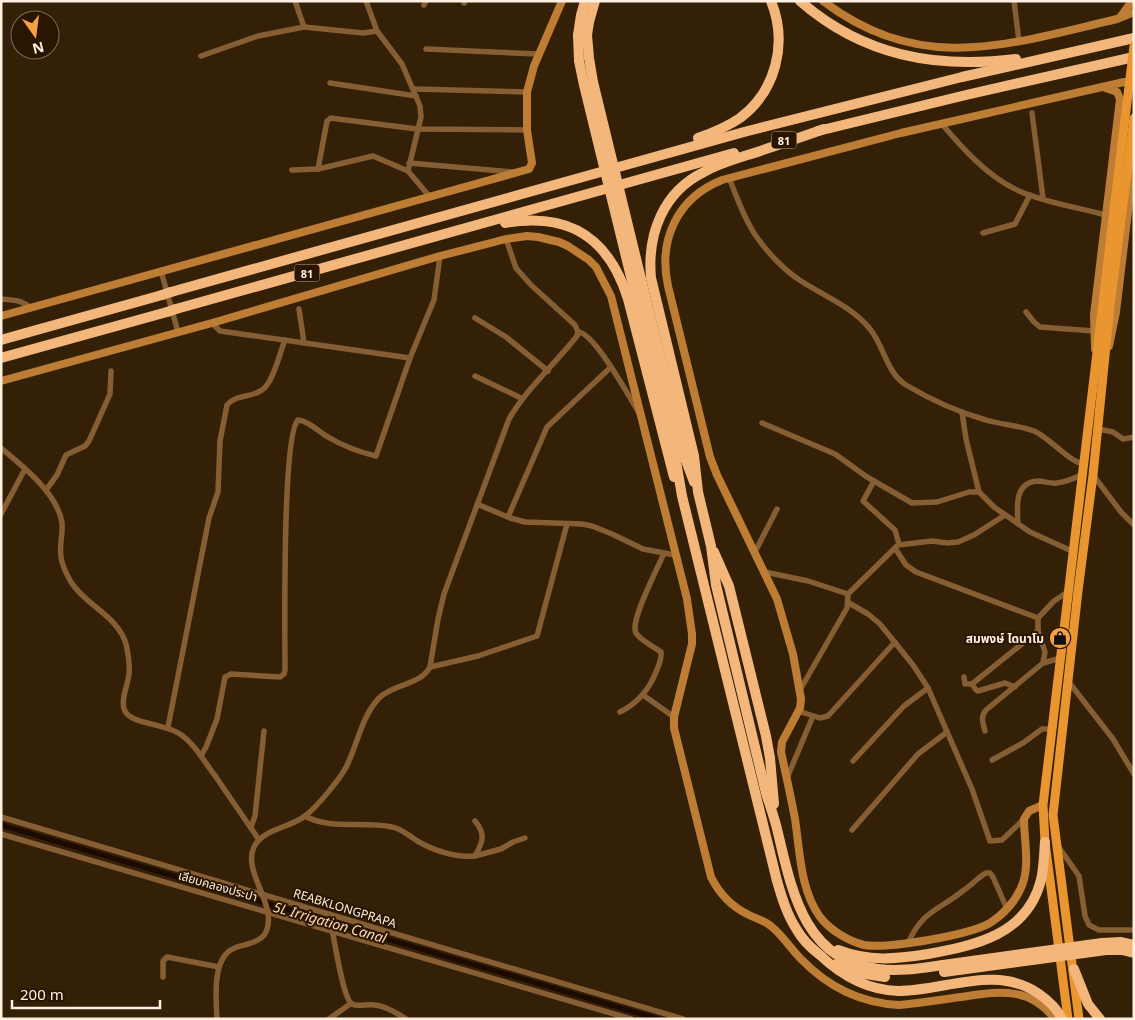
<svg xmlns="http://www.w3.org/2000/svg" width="1135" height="1020" font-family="'Noto Sans','Noto Sans Thai',sans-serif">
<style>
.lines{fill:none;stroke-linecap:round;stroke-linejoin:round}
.canal{stroke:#1c0a00;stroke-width:5}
.minor{stroke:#865e34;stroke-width:5.5}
.secondary{stroke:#be7d34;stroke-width:8}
.primary{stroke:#e99530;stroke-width:9}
.motorway{stroke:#f4b77b;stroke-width:10}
.primary-bridge{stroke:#e99530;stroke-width:9}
.motorway-bridge{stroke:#f4b77b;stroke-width:10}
.labels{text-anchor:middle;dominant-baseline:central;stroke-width:4;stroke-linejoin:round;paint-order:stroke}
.shield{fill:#2a1500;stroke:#bfae9e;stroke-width:1}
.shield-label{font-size:11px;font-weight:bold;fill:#fff0e2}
.poi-label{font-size:12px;font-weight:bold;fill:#fff0e2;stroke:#2a1500;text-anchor:end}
.street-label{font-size:12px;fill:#fff0e2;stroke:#2a1500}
.water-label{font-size:14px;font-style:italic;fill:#fddaba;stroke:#2a1500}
</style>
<rect width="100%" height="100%" fill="#341f07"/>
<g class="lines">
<polyline class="canal" points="1,825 658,1019"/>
<g class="minor">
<polyline points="295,1 304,27"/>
<polyline points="366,1 377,31 402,64 420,106 421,117 408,171 430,197"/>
<polyline points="1014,1 1019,41"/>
<polyline points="464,3 465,1"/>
<polyline points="424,5 426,1"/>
<polyline points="426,49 538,54"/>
<polyline points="201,56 258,36 304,27 363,33 377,31"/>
<polyline points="330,83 416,96"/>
<polyline points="414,89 527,92"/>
<polyline points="1032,113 1043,198"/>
<path d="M941,123C963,149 988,177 1019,191C1046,203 1077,207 1105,215"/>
<polyline points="409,163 512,172"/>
<polyline points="292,170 318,169"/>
<polyline points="408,171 373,156 318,169 327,121 331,118 338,119 417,129 527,130"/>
<path d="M729,178C737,197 744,219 756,236C767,252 785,271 801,281C824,296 853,307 870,329C884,346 886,372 906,385C931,400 958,412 986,420C1002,425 1019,425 1034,431C1050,438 1069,462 1084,464"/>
<polyline points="983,233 1015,224 1030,195"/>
<polyline points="161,271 178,332"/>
<path d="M1,299C13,300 22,300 31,308"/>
<polyline points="299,309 304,343"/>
<polyline points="1026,312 1034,322 1040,327 1094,331"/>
<polyline points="475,318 506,337 548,371"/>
<polyline points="212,323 220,331 410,358 434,300 440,256"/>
<path d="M578,332C594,332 630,398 639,413"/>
<polyline points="475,376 521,398"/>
<polyline points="962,412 966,439 979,492"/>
<polyline points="762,423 835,454 867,477 912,503 937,502 969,492 979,492 994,507 1030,532 1074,552"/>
<polyline points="1098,429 1113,432 1123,439 1134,437"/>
<path d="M1,448C23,466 58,494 62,523C63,535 59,546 61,557C62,565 67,575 71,582C85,605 118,616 126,644C128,653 130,664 129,674C128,686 118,704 127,714C136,724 165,724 180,734C195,744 205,763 216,777C230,798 245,819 259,840"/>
<polyline points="1093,475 1121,512 1134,525"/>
<polyline points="874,481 863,501 895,530 899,544"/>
<polyline points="46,490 57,475 66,455 85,446 89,441 110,394 111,371"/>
<polyline points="477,504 510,518 525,522 582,524 592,526 612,534 643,549 675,555"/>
<polyline points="1,514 25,469"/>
<polyline points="508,517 547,427 611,367"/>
<path d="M1018,524C1017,508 1014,482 1038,481C1044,481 1051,484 1057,483C1067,482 1075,478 1083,474"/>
<polyline points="895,548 906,565 916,572 1038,618 1054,601 1069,591"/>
<polyline points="755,552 777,509"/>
<polyline points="765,572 808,581 848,594"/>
<polyline points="848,594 898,545 932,541 947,543 958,542 974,535 1005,515"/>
<polyline points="849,603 868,614 880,624 913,665 928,688 972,789 990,841 1002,840 1024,819"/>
<polyline points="1038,631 1045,652 1043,663"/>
<polyline points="430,667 478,656 537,636 567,524"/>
<polyline points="964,677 965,684 972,684 1038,631 1038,618"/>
<polyline points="1068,681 1113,739 1134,774"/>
<polyline points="972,684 976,690 978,691 1005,683 1015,687"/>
<polyline points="800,690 847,608 848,594"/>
<polyline points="643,695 674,717"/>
<polyline points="798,711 820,718 828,716 895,642"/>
<path d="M620,712C638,703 649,690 656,672C659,665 662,659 661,652C653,646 641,641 636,633C629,622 658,568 664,553"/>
<path d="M168,727L209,518L218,492L220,441L227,405C236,394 251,398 262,390C273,383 280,352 285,340"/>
<path d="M985,731C983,723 980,717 986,710L1043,663L1061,658"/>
<path d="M201,756L206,747L217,719L225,677L231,674L280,677L284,674L285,670C285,635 282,436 298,420C309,421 319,432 328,437C343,446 359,452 376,456L410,358"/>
<polyline points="992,760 1023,743 1042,729 1053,729"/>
<polyline points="853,761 904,706 928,688"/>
<polyline points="787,778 813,716"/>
<path d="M305,816C329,830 365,821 392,827C403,829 410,837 419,842C435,851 457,858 475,856C483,842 486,834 475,821"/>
<polyline points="1,817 683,1019"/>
<polyline points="251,827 255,816 264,731"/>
<polyline points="852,830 918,754 947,732"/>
<polyline points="1,834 631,1019"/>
<polyline points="1058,846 1079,876 1085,916 1089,925 1099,930 1134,930"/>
<polyline points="475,856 501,849 513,842 525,838"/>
<path d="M332,930C335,942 343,999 352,1004C358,1007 367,1004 375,1005C386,1006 397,1013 406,1019"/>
<path d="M908,943C923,910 938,911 964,890C972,885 978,877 986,873H990L993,877L1007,909"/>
<polyline points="163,977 163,961 167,957 219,967"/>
<path d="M217,1019C216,1001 213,966 227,953C232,947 241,946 248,944C255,942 263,939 266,932C278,905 242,872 254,847C262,829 290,828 305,816C316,808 343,776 348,763C358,742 362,716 379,698C393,684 421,685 430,667L438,619L444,594L509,419C527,388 555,364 577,336L578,332L575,325L531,285L516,268L506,239"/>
<polyline points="329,1019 350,1004"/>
</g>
<g class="secondary">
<path d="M823,1C922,76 1009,44 1117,19L1134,12"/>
<polyline points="1121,16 1132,1"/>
<polyline points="1,316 529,169 532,163 527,130 527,92 534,66 562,1"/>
<polyline points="1109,346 1116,312 1134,161"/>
<polyline points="1095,349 1094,315 1120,99 1117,92 1103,87"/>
<path d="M1,381L212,323L440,256L506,239L527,236L538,237L559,242L568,246L589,260L596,267L611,296L687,599L692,634V644L674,717V728L711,877C719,893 732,907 749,915C757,919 766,921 772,927C783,936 791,949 801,959C828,987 860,1003 899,1005C920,1003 940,1000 960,997C998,992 1028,985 1055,1019"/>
<path d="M1043,805L1029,811L1024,819C1024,842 1031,869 1020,890C1014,903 1002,915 990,923C969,935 889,949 864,945C848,941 830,930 820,917C800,889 800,852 795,819C791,797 786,775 781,752L782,742L800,708L801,699L793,654L777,599L717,475L710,457L668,286C658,240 677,198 722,180L901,133L1124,82H1134"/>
</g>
<g class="primary">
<polyline points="1068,1019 1045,842 1043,805 1122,143"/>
<polyline points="1079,1019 1053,815 1078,591 1093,475 1110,306 1134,118"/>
</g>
<g class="motorway">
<path d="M800,1C863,56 936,69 1016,59"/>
<polyline points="578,35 581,15 585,1"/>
<polyline points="587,35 589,22 595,1"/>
<path d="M824,129C799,138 775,146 751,154C735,159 718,164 704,172C663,192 647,234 651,278L694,456L698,492L711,546L716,585L766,793C770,806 775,819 778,833C792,892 805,961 878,969C899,972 921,968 943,965"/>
<polyline points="818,131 966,95 1134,57"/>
<path d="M698,138C712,133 727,127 740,118C776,91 788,43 771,1"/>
<path d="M505,223C570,212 609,238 628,299L674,477"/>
<polyline points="171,292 744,132 962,77 1134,38"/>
<polyline points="176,309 734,153"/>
<polyline points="651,320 685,458 694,482"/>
<path d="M642,322L676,461L682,496L777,881C782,898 787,915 797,930C803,941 811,948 820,955C842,976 867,990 898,991C944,991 997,964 1039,994C1049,1001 1057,1008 1062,1019"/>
<polyline points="1,340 162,295"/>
<polyline points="1,358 167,312"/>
<polyline points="714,552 729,586 766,736 770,758 774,804"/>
<path d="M838,950C869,962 896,959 928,954C976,945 1027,935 1041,880C1044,867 1044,854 1045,842"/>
<polyline points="836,964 859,973 885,977"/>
<polyline points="1074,969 1088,1004 1100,1019"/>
</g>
<polyline class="primary-bridge" points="1122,143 1134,46"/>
<g class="motorway-bridge">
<polyline points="578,35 579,61 584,85 642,322"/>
<polyline points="587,35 589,58 593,82 651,320"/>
<polyline points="162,295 171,292"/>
<polyline points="167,312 176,309"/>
<polyline points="943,965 1102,943 1121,942 1134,945"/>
<polyline points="944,972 1106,950 1122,950 1134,953"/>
</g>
</g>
<defs>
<g id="shop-disc" transform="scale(1.125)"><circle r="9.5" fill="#f5a246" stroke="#2a1500"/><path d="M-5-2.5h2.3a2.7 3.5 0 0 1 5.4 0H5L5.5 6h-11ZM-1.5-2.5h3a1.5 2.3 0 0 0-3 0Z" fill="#111"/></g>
</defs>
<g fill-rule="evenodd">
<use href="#shop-disc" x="1060" y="638"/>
</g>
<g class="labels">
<g class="shield">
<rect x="771.5" y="131.5" width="25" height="17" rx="4"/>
<rect x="294.5" y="264.5" width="25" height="17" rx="4"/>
</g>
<g class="shield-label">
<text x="784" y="140">81</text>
<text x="307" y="273">81</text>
</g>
<g class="poi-label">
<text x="1044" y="638">สมพงษ์ ไดนาโม</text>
</g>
<g class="street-label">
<text transform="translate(218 886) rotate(16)">เลียบคลองประปา</text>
<text transform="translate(345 908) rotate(17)">REABKLONGPRAPA</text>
</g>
<g class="water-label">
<text transform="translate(330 922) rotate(16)">5L Irrigation Canal</text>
</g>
</g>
<rect width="1135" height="1020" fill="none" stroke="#fff0e2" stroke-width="5"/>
<g transform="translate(35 35) rotate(166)"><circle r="24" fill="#2a1500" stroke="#7f6d5a"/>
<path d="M0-4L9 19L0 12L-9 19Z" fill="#f5a246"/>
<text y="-8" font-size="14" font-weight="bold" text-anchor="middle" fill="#fff0e2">N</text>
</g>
<path d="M12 1000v8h148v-8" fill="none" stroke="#fff0e2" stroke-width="2.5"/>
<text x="20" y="1000" font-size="15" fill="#fff0e2" stroke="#2a1500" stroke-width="4" paint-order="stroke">200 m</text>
</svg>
